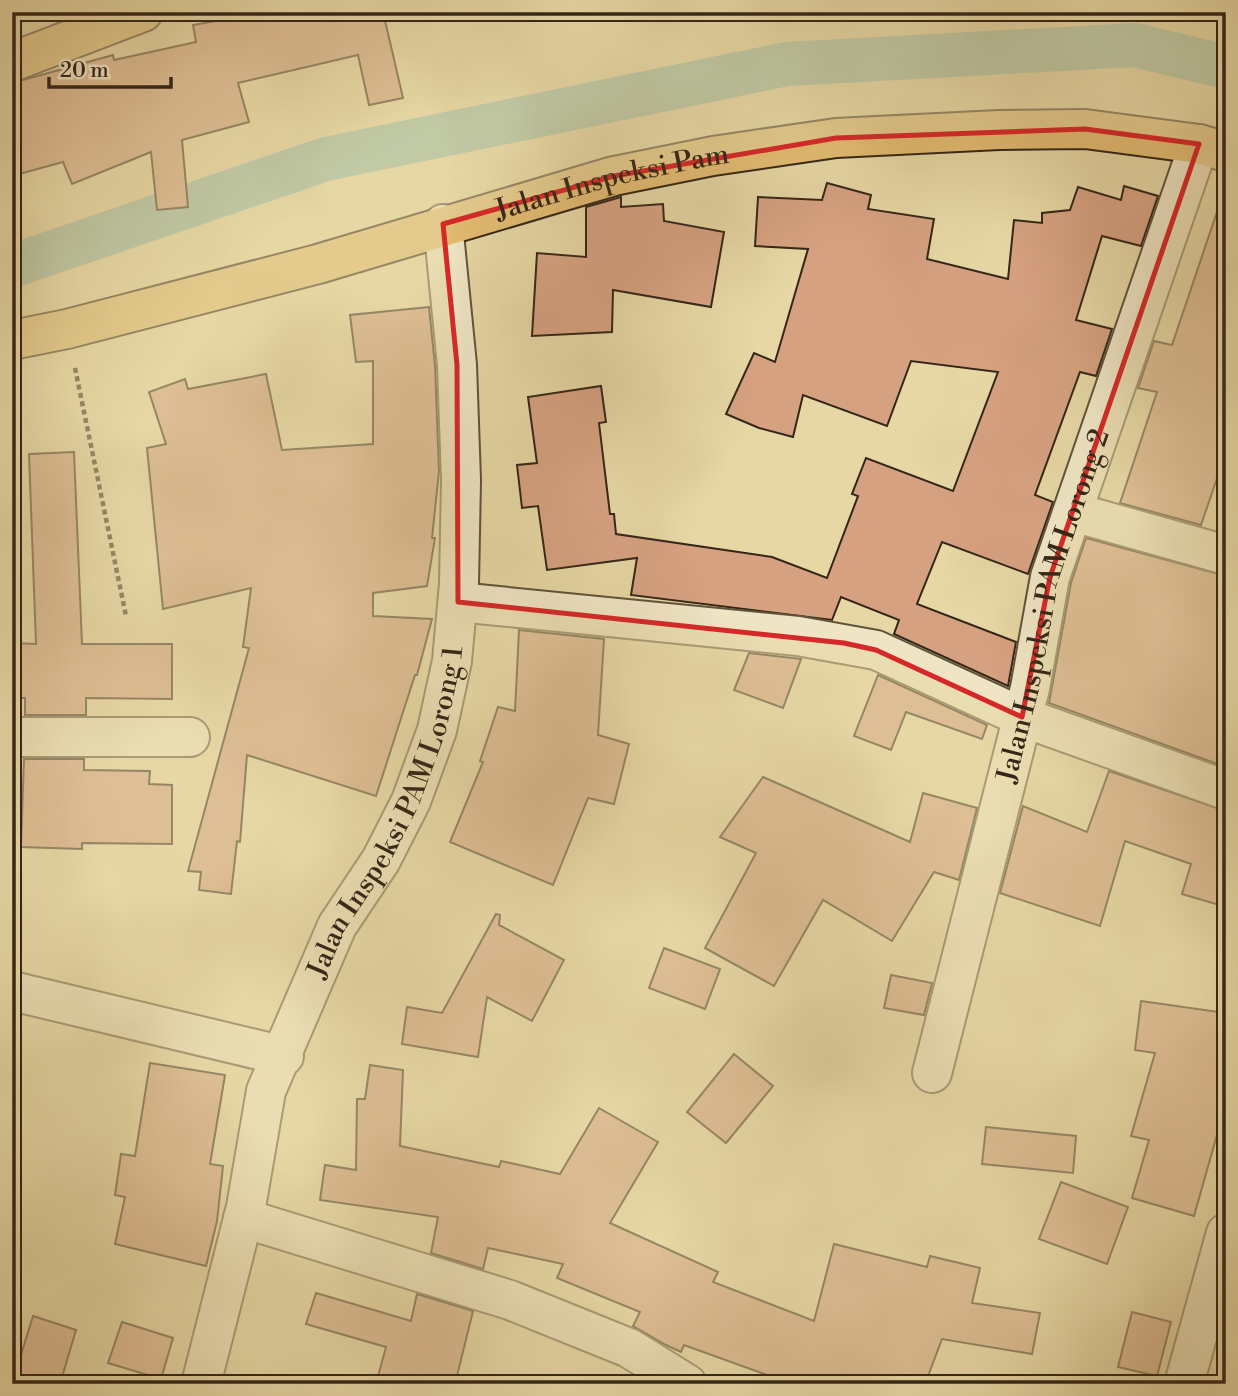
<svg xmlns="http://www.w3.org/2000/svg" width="1238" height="1396" font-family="'Libre Bodoni',serif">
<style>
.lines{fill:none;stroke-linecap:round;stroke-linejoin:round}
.canal{stroke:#96baa7;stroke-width:44}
.building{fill:#d6a181;stroke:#342618;stroke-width:2}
.minor-casing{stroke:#60523b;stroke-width:42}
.primary-casing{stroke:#342618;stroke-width:42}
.path{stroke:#342618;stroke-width:4.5;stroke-dasharray:5 3.5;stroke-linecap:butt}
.minor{stroke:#efe5c4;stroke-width:38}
.primary{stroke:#e3bc72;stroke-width:38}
.marked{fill:none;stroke:#d62828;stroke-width:5;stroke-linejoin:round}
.labels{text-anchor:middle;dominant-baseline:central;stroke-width:5;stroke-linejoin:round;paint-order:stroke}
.street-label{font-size:28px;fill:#342618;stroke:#efe5c4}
</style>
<rect width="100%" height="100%" fill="#e6d7a4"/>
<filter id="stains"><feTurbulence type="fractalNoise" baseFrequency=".00286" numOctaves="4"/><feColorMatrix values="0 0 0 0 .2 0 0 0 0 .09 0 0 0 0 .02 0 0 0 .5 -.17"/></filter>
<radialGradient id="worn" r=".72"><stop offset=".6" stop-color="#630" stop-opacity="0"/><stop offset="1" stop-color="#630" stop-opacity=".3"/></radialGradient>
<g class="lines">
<polyline class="canal" points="12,266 326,159 787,64 1135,45 1226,67"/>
</g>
<g class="building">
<polygon points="267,12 383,12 403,98 369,105 358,55 238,83 249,122 182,140 188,207 157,210 151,152 72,184 63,162 12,176 12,83 113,55 114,60 196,42 193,25"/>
<polygon points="827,183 871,195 868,209 934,219 927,259 1008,279 1014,220 1042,223 1042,213 1070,210 1078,187 1121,200 1124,186 1158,196 1141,246 1102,236 1076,320 1112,329 1096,376 1080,372 1035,495 1053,502 1028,574 942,542 917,604 1016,642 1008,686 894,634 899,620 841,597 832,620 631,595 637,558 547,570 538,506 522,508 517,465 537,463 528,397 601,386 606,422 599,423 610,514 614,514 616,534 772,557 827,578 858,496 852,494 866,458 953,491 998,372 911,361 887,426 803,395 793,437 759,428 726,414 754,353 775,362 808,249 755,246 758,197 822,200"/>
<polygon points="621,197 621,207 663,204 664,221 724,232 711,307 613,290 612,332 532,336 537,253 586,257 586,207"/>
<polygon points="1220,203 1226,204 1226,452 1201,525 1120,503 1157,392 1138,388 1154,341 1172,345"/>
<polygon points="429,307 435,366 439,471 432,538 435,538 427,586 373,593 373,616 432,619 417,675 415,675 376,796 247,755 240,842 237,841 231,894 199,890 201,872 188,871 249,648 243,647 251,588 163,609 147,448 166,444 149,392 185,379 188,389 266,374 282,450 373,444 373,361 356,362 350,315"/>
<polygon points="74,452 82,644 172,644 172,699 86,698 86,715 25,715 25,698 12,698 12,643 36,644 29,454"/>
<polygon points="1086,538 1226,576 1226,767 1049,703 1071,583"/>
<polygon points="519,630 604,639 598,735 629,744 614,804 588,798 553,885 450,842 483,762 480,761 498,707 515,711"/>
<polygon points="749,653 801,659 783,708 734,690"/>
<polygon points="878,675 987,725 982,739 906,712 891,750 854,736"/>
<polygon points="24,759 84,759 84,770 150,771 149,784 172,785 172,844 82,843 82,849 21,847"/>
<polygon points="1109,771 1226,811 1226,907 1182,894 1191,864 1125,841 1100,926 1000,893 1023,806 1087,832"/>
<polygon points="763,777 910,842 923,793 977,808 959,880 934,872 892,941 823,900 774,986 705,948 756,853 720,837"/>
<polygon points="496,914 500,915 499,925 564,960 532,1021 487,997 478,1057 402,1044 407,1007 442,1013"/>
<polygon points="664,948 720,969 705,1009 649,988"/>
<polygon points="891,975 932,983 924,1015 884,1008"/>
<polygon points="1141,1001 1226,1013 1226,1103 1194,1216 1132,1198 1149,1140 1131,1136 1155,1053 1135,1050"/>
<polygon points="734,1054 773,1086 726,1143 687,1112"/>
<polygon points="150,1063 225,1075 210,1164 223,1166 217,1221 206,1266 115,1244 125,1197 115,1195 121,1154 135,1156"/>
<polygon points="370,1065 403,1070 400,1146 499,1167 501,1161 560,1174 599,1108 658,1142 610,1223 718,1272 713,1282 814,1321 834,1244 927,1267 930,1256 980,1268 972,1303 1040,1313 1032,1354 942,1339 925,1384 792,1384 684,1345 681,1352 666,1345 633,1326 640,1312 557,1278 563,1264 488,1248 483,1269 431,1253 438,1217 320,1200 325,1165 356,1170 357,1099 365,1099"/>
<polygon points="986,1127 1076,1136 1073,1173 982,1164"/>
<polygon points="1061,1182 1128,1207 1107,1264 1039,1239"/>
<polygon points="316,1293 411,1321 417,1294 473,1311 455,1384 376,1384 386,1347 306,1324"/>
<polygon points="1132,1312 1171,1322 1157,1376 1118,1367"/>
<polygon points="33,1316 76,1330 60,1384 12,1384"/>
<polygon points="122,1322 173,1338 161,1379 108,1363"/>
</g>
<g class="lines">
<g class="minor-casing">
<g id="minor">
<polyline points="1073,512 1226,555"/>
<polyline points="458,602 798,636 876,650 1022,717 1226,790"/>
<polyline points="12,737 190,737"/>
<polyline points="12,991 284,1056"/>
<path id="s1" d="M932,1073L1030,688L1050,577L1199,144"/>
<polyline points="243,1218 510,1300 629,1348 687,1384"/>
<path id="s2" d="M201,1384L246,1207L266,1091L337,926L381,860L411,801L437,730L452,661L459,584L461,480L457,365L443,224"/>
<polyline points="1184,1384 1226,1233"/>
</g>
</g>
<g class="primary-casing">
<g id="primary">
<polyline points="12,62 143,12"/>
<path id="s3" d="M12,340L67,329L318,264L614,176L713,156L836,138L999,130L1085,129L1199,144L1226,152"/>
</g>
</g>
<polyline class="path" points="75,368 126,616"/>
<use href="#minor" class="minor"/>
<use href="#primary" class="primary"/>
</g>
<path d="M0 0H1238V1396H0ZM1085,129L1199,144L1050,577L1022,717L876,650L844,643L458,602L457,365L443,224L614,176L836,138Z" fill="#e6d7a4" fill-opacity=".55" fill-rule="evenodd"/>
<path class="marked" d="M1085,129L1199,144L1050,577L1022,717L876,650L844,643L458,602L457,365L443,224L614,176L836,138Z"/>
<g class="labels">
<g class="street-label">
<text stroke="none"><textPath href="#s3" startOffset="621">Jalan Inspeksi Pam</textPath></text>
<text stroke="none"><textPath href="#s1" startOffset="483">Jalan Inspeksi PAM Lorong 2</textPath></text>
<text stroke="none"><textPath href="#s2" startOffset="606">Jalan Inspeksi PAM Lorong 1</textPath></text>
</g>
</g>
<rect width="1238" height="1396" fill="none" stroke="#e6d7a4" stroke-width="42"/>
<rect x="14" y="14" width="1210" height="1368" fill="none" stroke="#342618" stroke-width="3.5"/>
<rect x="21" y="21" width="1196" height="1354" fill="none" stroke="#342618" stroke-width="2"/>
<path d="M49 77v10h122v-10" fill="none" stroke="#342618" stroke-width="3.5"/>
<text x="60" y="77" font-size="21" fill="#342618" stroke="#efe5c4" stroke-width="5" paint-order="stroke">20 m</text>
<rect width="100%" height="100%" filter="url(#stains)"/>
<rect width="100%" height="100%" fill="url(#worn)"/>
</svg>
